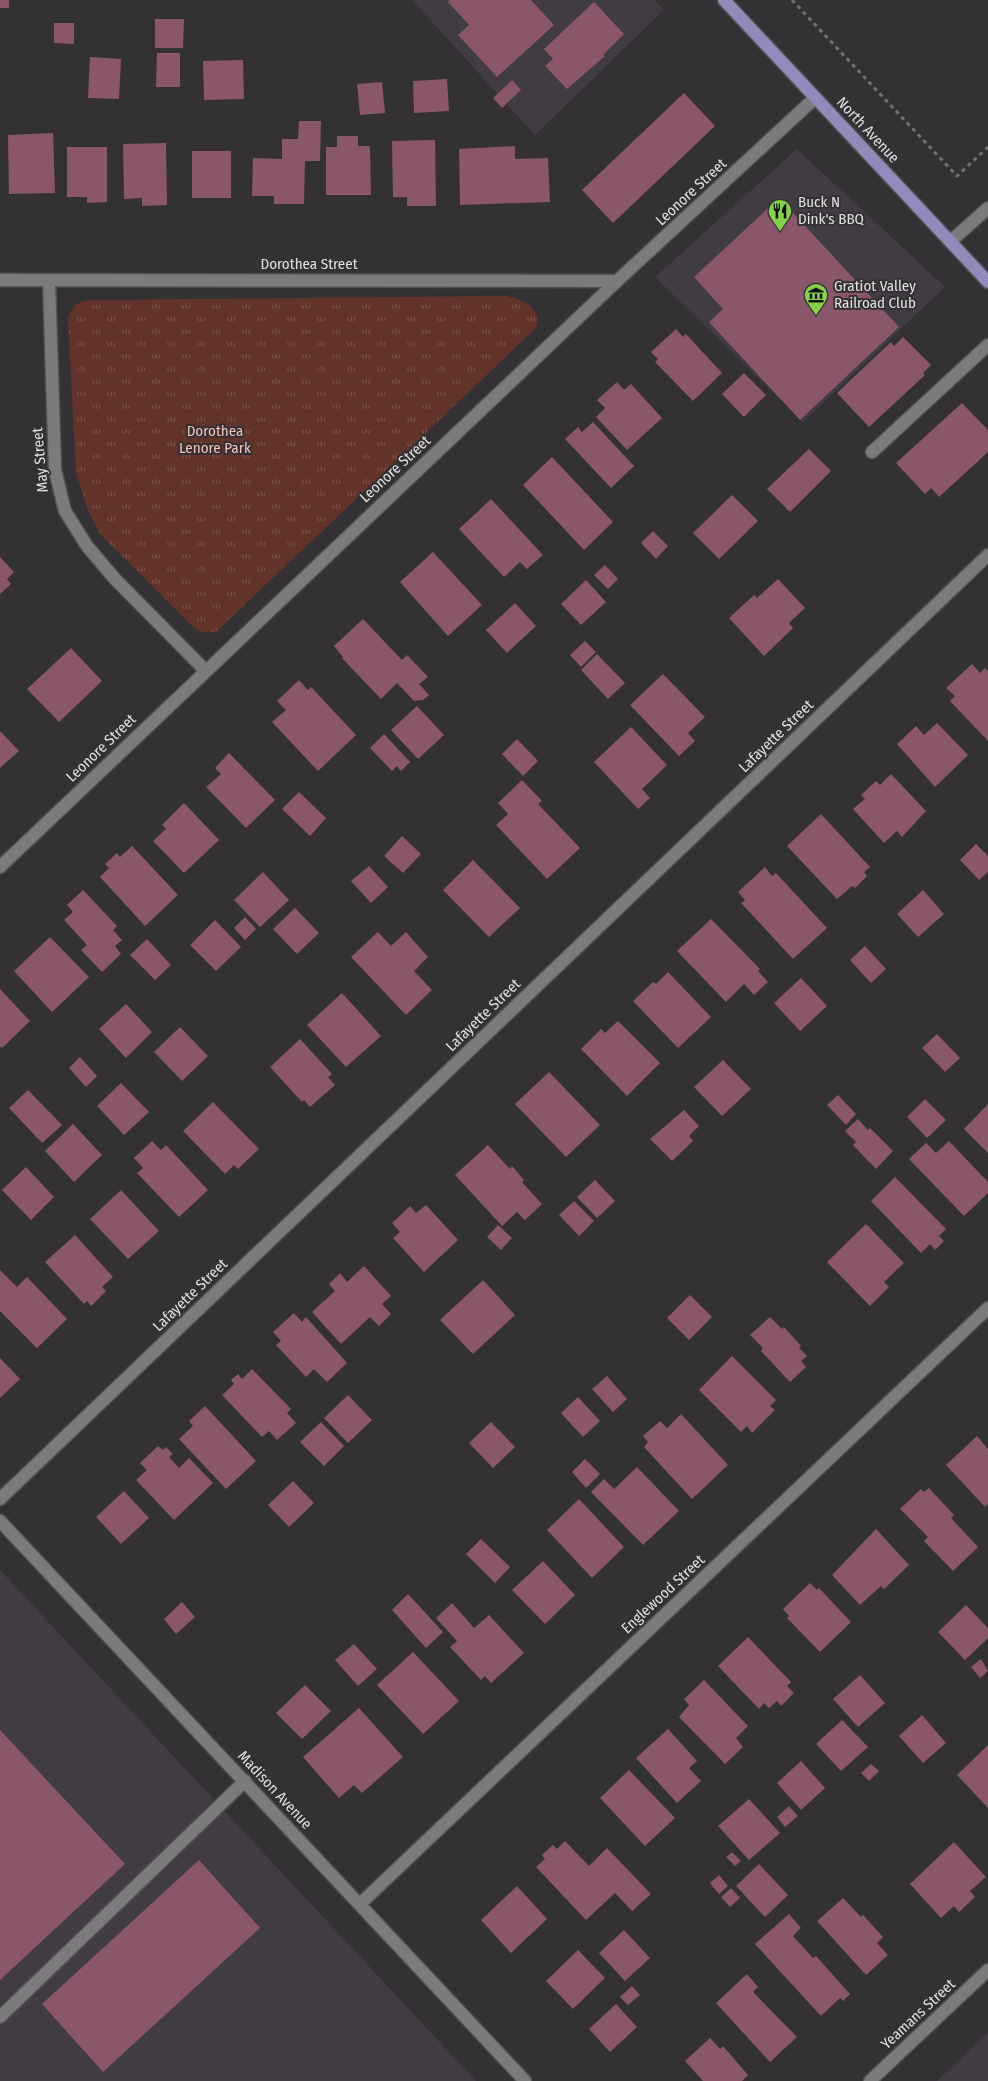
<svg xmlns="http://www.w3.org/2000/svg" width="988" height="2081" font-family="'Fira Sans Condensed',sans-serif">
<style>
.built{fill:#413b42}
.park{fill:url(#park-tufts)}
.building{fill:#8a5669}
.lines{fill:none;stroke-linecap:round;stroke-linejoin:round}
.minor-casing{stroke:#525053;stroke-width:15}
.major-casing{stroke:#525053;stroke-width:15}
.path{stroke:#726f72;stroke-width:3;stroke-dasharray:4 4;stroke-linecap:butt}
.minor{stroke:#7d7a7d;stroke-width:12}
.major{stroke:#918bbb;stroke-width:12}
.labels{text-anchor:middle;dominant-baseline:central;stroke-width:4;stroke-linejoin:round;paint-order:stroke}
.street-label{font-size:15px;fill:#e1dfe1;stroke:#343134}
.poi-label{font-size:15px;fill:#e1dfe1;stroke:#343134;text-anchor:start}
.park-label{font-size:15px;fill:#f7c2b8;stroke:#343134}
</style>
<defs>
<pattern id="park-tufts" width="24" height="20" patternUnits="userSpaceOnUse" patternTransform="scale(1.25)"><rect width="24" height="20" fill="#62332b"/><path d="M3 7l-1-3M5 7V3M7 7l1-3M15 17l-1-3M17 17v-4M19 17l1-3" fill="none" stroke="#785049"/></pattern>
</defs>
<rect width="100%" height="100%" fill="#343134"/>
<g class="built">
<polygon points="412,0 655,0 664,10 535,135"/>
<polygon points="797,149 945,287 803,422 655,277"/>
<polygon points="0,1570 476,2081 0,2081"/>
<polygon points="988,2033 988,2081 937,2081"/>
</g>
<path class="park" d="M504,296C518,297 534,304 538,319L536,328L217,631C205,635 199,632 190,624L101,535L88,511L76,472L68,319C72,306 76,302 90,300Z"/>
<g class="building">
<rect x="0" y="0" width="9" height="8"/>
<polygon points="450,0 531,0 554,25 497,77 458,35 469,25 448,2"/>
<polygon points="594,2 624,34 603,55 605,56 567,89 545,66 553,59 544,49"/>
<polygon points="155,19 184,19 183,48 155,48"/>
<polygon points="54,23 74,23 74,44 54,43"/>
<polygon points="157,53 180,53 180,87 156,87"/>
<polygon points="90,57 121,59 119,99 88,98"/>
<polygon points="243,60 244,99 204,100 203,61"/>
<polygon points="447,79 449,111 414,113 413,81"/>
<polygon points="512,80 521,90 502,108 493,98"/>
<polygon points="382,82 385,113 360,115 357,84"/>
<polygon points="684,93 715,126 613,223 582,190"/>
<polygon points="299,121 321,121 320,161 305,161 304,204 274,204 274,196 252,196 253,158 282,159 282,139 298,139"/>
<polygon points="53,133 55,193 9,194 8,135"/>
<polygon points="337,136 358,136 358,146 370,146 371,195 326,195 326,147 337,147"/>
<polygon points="435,140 436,206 407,206 407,197 393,197 392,141"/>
<polygon points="166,143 167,205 142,206 142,198 124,199 123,144"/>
<polygon points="515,146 515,159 548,158 550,202 460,205 459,149"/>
<polygon points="67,147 107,147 107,202 87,203 87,197 67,197"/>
<rect x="192" y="151" width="39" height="47"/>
<polygon points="779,198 899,327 800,420 709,322 723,309 694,277"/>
<polygon points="676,329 683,337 686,334 722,373 693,401 655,362 658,359 651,352"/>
<polygon points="903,337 931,365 923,373 925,375 869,427 837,393 891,342 894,346"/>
<polygon points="744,373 766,395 744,417 722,394"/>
<polygon points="617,382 624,390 631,384 662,418 627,450 596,417 605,408 597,400"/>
<polygon points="962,403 988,430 988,452 939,497 931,488 925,494 896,463"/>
<polygon points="593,422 634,466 611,488 565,439 578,427 582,432"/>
<polygon points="809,449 831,471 790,512 767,489"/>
<polygon points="552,457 613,522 584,550 523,485"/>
<polygon points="732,495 758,521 719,559 693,533"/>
<polygon points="491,499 543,555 527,569 520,562 504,577 459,529"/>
<polygon points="653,531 668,546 656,559 641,543"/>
<polygon points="433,552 482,605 448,636 400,582"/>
<polygon points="0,557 14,572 7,579 11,584 0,594"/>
<polygon points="605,565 618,579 608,589 594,575"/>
<polygon points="778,579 805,608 789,623 793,628 764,656 729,618 754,595 757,598"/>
<polygon points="586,580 606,602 581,625 561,604"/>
<polygon points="515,603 536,626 507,653 486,630"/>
<polygon points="363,619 402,660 407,655 428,677 419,684 429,695 423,700 414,701 397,683 381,699 342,658 343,657 334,646"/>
<polygon points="585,641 596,652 581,667 570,655"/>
<polygon points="71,648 102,681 59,722 27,689"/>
<polygon points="597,654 625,683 608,699 581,670"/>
<polygon points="972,664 980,673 985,668 988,671 988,741 950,701 955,696 946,688"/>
<polygon points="663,674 705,717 688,733 695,741 679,756 630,705"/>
<polygon points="299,680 308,690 311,687 356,735 318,771 272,722 286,710 277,701"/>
<polygon points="417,706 444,735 418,759 391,730"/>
<polygon points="937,723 968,755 935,787 897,744 916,726 924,735"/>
<polygon points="631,727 667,765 642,789 650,798 638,809 594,762"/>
<polygon points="0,731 19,751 0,768"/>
<polygon points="384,734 410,762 401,771 397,766 392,771 370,748"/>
<polygon points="517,739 538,761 523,776 502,754"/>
<polygon points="229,753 275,800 246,828 206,787 221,774 215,768"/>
<polygon points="891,774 926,811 902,837 897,831 884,843 853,809 865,799 861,795 876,781 880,785"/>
<polygon points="522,780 542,801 538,804 580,848 547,879 496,825 508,814 498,803"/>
<polygon points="299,792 326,818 310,836 282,809"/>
<polygon points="184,803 219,840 184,873 153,841 166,829 162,825"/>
<polygon points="821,814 870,867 864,872 867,876 855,888 852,886 837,899 787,846"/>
<polygon points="402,836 421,854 403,873 384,856"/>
<polygon points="976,844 988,856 988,872 979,880 960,860"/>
<polygon points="132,846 178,895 145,926 100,877 109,868 105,864 117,853 120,857"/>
<polygon points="473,860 520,908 489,937 443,890"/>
<polygon points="369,866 388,887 371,903 351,881"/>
<polygon points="765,867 772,876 776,873 827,928 793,959 741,903 745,900 738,892"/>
<polygon points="263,872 289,900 260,927 234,900"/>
<polygon points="83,890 117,926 113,930 122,940 115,946 121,954 102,972 81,950 87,945 64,920 73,912 67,905"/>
<polygon points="923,890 944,914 918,937 897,914"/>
<polygon points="295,908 319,933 297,954 273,929"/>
<polygon points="245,917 256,929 245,940 234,928"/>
<polygon points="711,919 760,969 758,971 768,982 754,995 744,984 726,1002 677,951"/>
<polygon points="215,920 241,947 216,971 190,945"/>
<polygon points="378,932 391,946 406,932 428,957 414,971 432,990 406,1015 351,957"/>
<polygon points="50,937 89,977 52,1012 14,971"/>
<polygon points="147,939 171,965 155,980 130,955"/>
<polygon points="865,946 886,969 871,983 850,960"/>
<polygon points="668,972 711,1017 678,1048 633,1001 653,982 656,984"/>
<polygon points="801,978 827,1006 800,1031 774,1003"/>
<polygon points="0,989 30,1021 2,1048 0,1046"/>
<polygon points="342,993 381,1036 346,1067 307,1025"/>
<polygon points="126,1004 152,1032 126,1058 99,1029"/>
<polygon points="618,1021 660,1063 627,1096 581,1049 601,1029 605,1033"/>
<polygon points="180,1027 208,1056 182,1081 154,1052"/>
<polygon points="937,1034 960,1058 945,1072 922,1048"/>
<polygon points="300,1039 332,1074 328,1077 335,1085 310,1107 304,1100 302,1102 270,1067"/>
<polygon points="80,1057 97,1076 86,1087 69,1068"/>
<polygon points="723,1060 751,1089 722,1116 694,1087"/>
<polygon points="549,1072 600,1125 566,1157 515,1104"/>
<polygon points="121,1083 149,1112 124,1135 97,1106"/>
<polygon points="28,1090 62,1125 42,1143 9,1108"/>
<polygon points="838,1095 856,1114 846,1125 827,1105"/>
<polygon points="925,1099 946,1120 927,1138 907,1117"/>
<polygon points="213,1102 259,1149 238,1169 234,1165 225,1174 183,1131"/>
<polygon points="988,1104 988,1153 964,1129"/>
<polygon points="684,1110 699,1126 689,1136 693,1141 672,1161 650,1139"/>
<polygon points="858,1119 868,1130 870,1128 893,1151 876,1169 853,1145 856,1142 845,1131"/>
<polygon points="73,1124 102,1155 74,1182 45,1151"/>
<polygon points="152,1141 161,1150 166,1145 208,1190 179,1217 137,1173 143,1168 134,1158"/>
<polygon points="949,1141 988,1182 988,1193 964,1216 909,1159 926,1143 936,1153"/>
<polygon points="488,1145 510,1169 512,1166 524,1180 522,1182 542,1204 525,1220 517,1212 502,1226 455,1175"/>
<polygon points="26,1167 54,1197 31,1220 2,1190"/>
<polygon points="895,1177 946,1229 939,1236 944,1241 935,1250 930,1244 921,1253 871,1201"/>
<polygon points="595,1180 615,1201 597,1218 577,1197"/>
<polygon points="121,1190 159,1231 128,1259 90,1219"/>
<polygon points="574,1201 594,1221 579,1236 559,1215"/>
<polygon points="426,1205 458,1240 424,1272 393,1238 400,1232 392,1223 410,1206 416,1213"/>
<polygon points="866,1224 904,1263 884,1282 889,1287 870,1306 827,1262"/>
<polygon points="498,1225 512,1238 501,1250 487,1237"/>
<polygon points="75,1235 113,1277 102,1287 106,1291 91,1306 87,1301 84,1304 45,1262"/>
<polygon points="364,1266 391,1296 382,1304 391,1314 379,1326 370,1317 341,1344 312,1312 335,1291 329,1284 340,1273 347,1282"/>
<polygon points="0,1270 17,1287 27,1277 67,1319 37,1348 0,1311"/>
<polygon points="483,1280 515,1315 473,1354 440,1320"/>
<polygon points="690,1295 712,1317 689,1340 667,1318"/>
<polygon points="294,1313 302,1322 306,1317 347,1363 327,1382 314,1369 306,1377 276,1345 281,1341 273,1332"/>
<polygon points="770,1317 782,1329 784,1327 801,1346 799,1348 807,1356 801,1361 806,1367 790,1382 761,1351 763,1348 750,1335"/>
<polygon points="732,1356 776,1400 770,1406 775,1410 752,1433 747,1426 741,1432 699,1390"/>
<polygon points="0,1358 20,1379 0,1398"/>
<polygon points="252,1369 291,1409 287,1413 296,1423 277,1440 269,1431 262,1437 222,1395 234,1384 231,1380 238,1374 242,1379"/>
<polygon points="607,1376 627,1399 613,1412 592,1389"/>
<polygon points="348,1395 372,1420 348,1443 324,1418"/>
<polygon points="578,1397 600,1421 583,1437 561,1413"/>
<polygon points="205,1406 256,1461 226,1489 179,1439 193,1426 189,1421"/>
<polygon points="681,1414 728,1465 692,1499 644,1447 648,1442 643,1436 660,1421 667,1428"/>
<polygon points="321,1422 344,1446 324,1466 300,1442"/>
<polygon points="491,1422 515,1447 493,1468 469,1443"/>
<polygon points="977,1436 988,1449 988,1504 985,1507 946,1465"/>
<polygon points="158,1446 163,1450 166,1447 173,1454 169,1457 179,1468 189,1458 213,1483 174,1520 136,1480 147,1470 140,1463"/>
<polygon points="585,1459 600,1474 586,1488 572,1472"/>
<polygon points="637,1467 679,1511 643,1545 591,1492 604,1479 614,1489"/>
<polygon points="293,1481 314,1503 289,1527 268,1505"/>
<polygon points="929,1488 954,1515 951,1518 978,1547 953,1571 924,1541 928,1537 900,1509 921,1489 924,1492"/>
<polygon points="124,1491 149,1518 121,1544 96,1517"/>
<polygon points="579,1499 624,1547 592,1578 547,1530"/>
<polygon points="876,1529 909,1565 884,1589 881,1586 860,1605 832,1575"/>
<polygon points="481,1539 510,1567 495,1583 466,1554"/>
<polygon points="543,1561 575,1595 545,1624 512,1590"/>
<polygon points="810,1583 817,1590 819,1588 851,1622 820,1652 787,1618 789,1616 783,1609"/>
<polygon points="408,1594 443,1632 426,1648 392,1610"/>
<polygon points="182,1602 195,1617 176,1634 164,1619"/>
<polygon points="452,1603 474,1628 489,1615 524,1653 491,1683 485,1676 481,1680 450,1647 457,1641 436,1618"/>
<polygon points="966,1605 988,1628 988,1638 965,1660 938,1632"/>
<polygon points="748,1637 791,1682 787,1686 794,1693 781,1706 777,1701 769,1708 764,1703 759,1709 718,1666"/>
<polygon points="354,1644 377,1669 358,1686 335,1660"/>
<polygon points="413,1652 459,1701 423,1734 377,1685"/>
<polygon points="981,1659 988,1671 980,1678 971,1667"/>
<polygon points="860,1675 885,1703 858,1727 833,1699"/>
<polygon points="704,1680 748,1726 736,1738 743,1747 725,1764 679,1717 689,1705 684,1699"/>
<polygon points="305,1685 331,1711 302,1739 276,1713"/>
<polygon points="359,1708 403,1757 362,1793 354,1785 339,1798 303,1757"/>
<polygon points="922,1715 946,1743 923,1763 899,1736"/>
<polygon points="842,1720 868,1747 841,1771 816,1744"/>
<polygon points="668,1729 697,1761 689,1768 701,1781 677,1803 636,1758"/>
<polygon points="0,1730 125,1864 0,1980"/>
<polygon points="988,1745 988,1808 957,1775"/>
<polygon points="801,1761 825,1788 801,1810 777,1783"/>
<polygon points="871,1764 879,1771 869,1781 861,1773"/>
<polygon points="629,1770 675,1818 645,1846 600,1798"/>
<polygon points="749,1799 780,1833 749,1860 718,1826"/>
<polygon points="789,1806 798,1816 785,1827 777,1817"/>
<polygon points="565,1841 589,1866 607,1848 651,1894 632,1911 615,1893 586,1920 536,1867 545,1859 542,1855 553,1845 557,1849"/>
<polygon points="954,1842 986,1877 970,1891 975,1897 959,1912 954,1906 941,1918 910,1884"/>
<polygon points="732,1852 741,1861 735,1866 726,1857"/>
<polygon points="199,1860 260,1928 103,2072 42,2004"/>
<polygon points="759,1864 788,1895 765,1917 736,1886"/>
<polygon points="719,1875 728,1886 719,1894 710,1883"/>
<polygon points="517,1886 547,1919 511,1953 481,1920"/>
<polygon points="731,1888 740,1898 730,1907 721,1897"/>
<polygon points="843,1898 861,1917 863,1915 883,1937 877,1943 888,1955 866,1975 817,1921"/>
<polygon points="789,1914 801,1928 793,1936 813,1958 816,1956 850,1994 843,2001 840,1998 821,2016 755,1944"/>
<polygon points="624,1930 650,1958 625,1981 599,1953"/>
<polygon points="578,1950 605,1978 573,2009 546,1981"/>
<polygon points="747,1974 758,1987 753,1992 797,2037 770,2062 716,2003"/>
<polygon points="632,1986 640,1995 628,2005 620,1997"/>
<polygon points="616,2004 637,2027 610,2052 589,2029"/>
<polygon points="710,2038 720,2049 723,2046 748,2075 742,2081 703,2081 685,2061"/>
</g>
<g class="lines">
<g class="minor-casing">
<g id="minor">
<polyline points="951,241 988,208"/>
<polyline points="0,280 617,281"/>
<polyline points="49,280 55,470 65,511 87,546 115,579 206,671"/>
<polyline points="872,452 988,345"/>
<polyline points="0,867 617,281 815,98"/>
<polyline points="0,1499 988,555"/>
<polyline points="0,1521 525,2081"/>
<polyline points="360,1904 988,1308"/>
<polyline points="0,2017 245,1781"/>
<polyline points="870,2081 988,1970"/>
</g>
</g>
<g class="major-casing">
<polyline id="major" points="724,0 988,282"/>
</g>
<polyline class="path" points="792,0 957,176 988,147"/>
<use href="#minor" class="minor"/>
<use href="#major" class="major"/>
</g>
<defs>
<g id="restaurant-pin" transform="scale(1.25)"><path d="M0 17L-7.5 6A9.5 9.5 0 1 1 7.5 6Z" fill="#85cf4d" stroke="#343134"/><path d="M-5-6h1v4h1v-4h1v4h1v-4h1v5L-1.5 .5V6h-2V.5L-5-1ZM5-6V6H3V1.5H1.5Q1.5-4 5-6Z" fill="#111"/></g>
<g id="museum-pin" transform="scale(1.25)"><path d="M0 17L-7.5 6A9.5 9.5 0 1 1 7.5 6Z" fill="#85cf4d" stroke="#343134"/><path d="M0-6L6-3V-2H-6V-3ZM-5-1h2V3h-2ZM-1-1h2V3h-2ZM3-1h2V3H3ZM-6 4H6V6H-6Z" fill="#111"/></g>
</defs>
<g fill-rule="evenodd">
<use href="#restaurant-pin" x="780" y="211"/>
<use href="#museum-pin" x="816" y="295"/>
</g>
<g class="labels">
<g class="street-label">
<text transform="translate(868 130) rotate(47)">North Avenue</text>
<text transform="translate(691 192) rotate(-43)">Leonore Street</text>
<text x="309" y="264">Dorothea Street</text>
<text transform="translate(40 460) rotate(-95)">May Street</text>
<text transform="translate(395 469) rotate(-43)">Leonore Street</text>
<text transform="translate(776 736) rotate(-44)">Lafayette Street</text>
<text transform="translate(101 748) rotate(-44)">Leonore Street</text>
<text transform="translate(483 1015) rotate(-44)">Lafayette Street</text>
<text transform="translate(190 1295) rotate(-44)">Lafayette Street</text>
<text transform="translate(663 1594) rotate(-43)">Englewood Street</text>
<text transform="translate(275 1790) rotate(47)">Madison Avenue</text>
<text transform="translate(918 2014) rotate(-43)">Yeamans Street</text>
</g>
<g class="poi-label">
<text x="798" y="202">Buck N<tspan x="798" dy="17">Dink's BBQ</tspan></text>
<text x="834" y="286">Gratiot Valley<tspan x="834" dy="17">Railroad Club</tspan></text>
</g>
<g class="park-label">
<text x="215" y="431">Dorothea<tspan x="215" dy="17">Lenore Park</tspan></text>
</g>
</g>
</svg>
